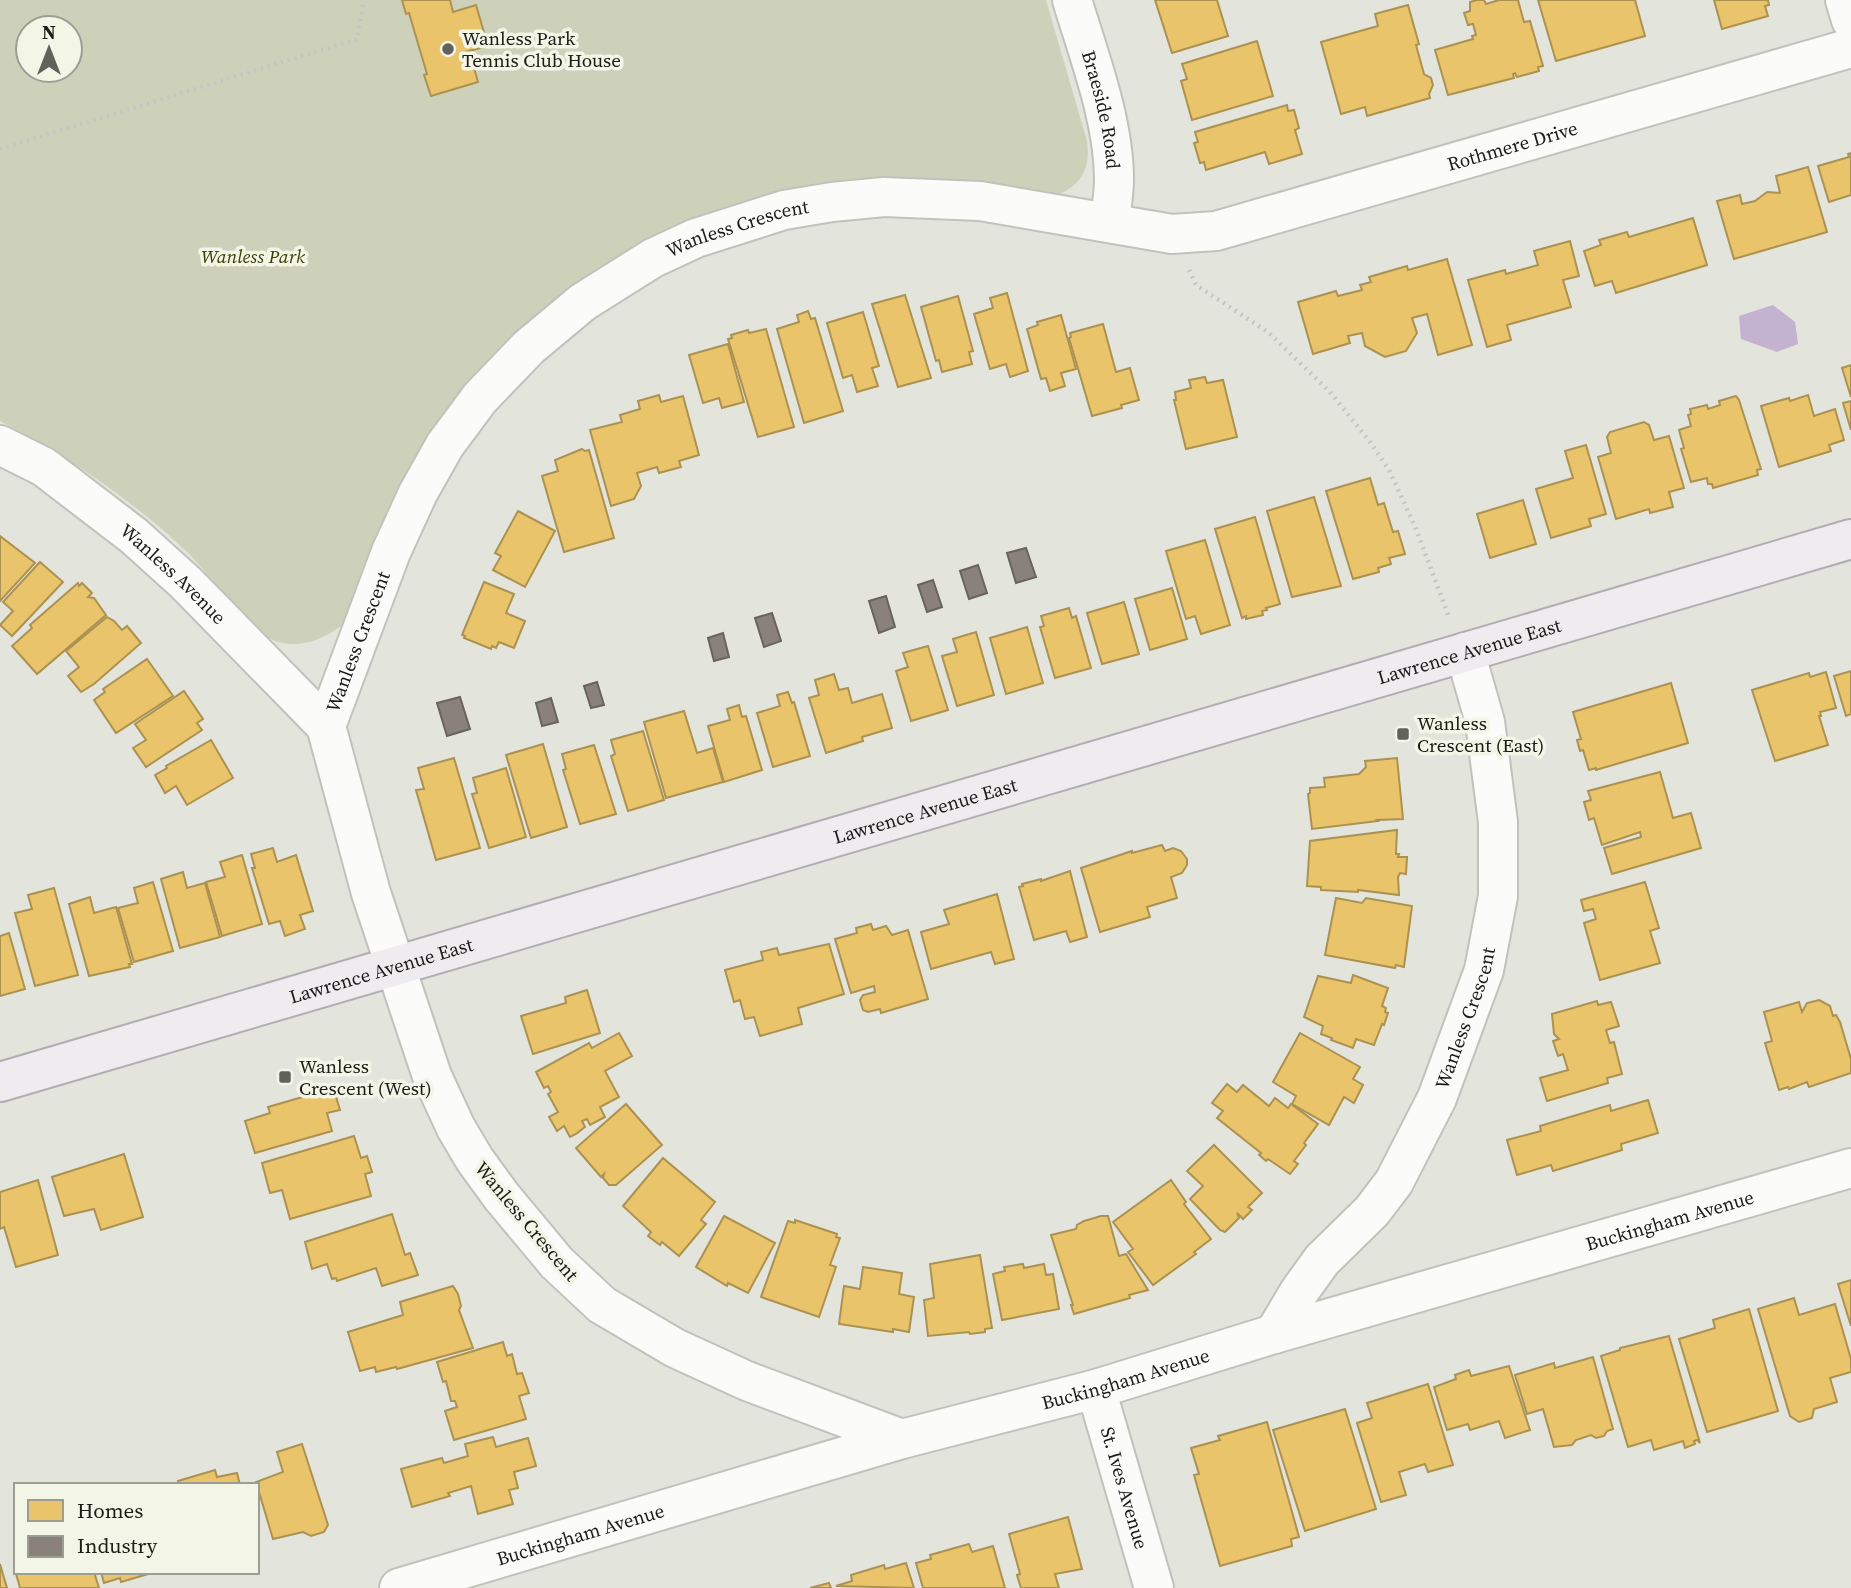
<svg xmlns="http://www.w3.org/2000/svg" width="1851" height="1588" font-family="'Source Serif 4',serif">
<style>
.green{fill:#ced1ba;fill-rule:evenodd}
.water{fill:#c3b2d0}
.homes{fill:#e9c46a;stroke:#ac9251;stroke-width:2}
.industry{fill:#8a817c;stroke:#69635e;stroke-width:2}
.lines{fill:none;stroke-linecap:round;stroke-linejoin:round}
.minor-casing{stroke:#c1c2bc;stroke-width:42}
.major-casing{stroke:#b2acb3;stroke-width:42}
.path{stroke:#c5c5c3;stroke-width:4.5;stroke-dasharray:2 5;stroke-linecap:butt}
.minor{stroke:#fbfbfa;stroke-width:38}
.major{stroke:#efecf0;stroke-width:38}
.poi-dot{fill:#62625c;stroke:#f3f5e6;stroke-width:2.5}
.labels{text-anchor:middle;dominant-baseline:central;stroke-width:7;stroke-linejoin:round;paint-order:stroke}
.poi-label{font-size:19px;fill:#1c1c17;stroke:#f3f5e6;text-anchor:start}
.street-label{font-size:19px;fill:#1c1c17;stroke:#f3f5e6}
.park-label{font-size:19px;font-style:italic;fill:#3b3f00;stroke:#f3f5e6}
</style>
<rect width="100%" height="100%" fill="#e3e4dc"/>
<path class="green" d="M0,0H1046L1087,141C1091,169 1081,186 1055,196L900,184L563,302L347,622C326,637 305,649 278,642C250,634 210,574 187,552C134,501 66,455 0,421ZM28,28H70V70H28Z"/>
<polygon class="water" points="1773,305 1795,322 1798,344 1777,352 1741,339 1739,316"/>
<g class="homes">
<polygon points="402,0 450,0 453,12 476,5 488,46 465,52 469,62 472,61 478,82 431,96 424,75 427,74 409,13 406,14"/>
<polygon points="1155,0 1217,0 1228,36 1172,53"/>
<polygon points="1477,0 1484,0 1486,4 1499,0 1518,0 1524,22 1530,21 1543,66 1538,67 1539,71 1517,77 1515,73 1513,74 1514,78 1448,95 1435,50 1473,39 1472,36 1476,35 1473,24 1468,25 1464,13 1470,11 1470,2"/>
<polygon points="1538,0 1635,0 1645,36 1556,61"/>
<polygon points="1714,0 1768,0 1769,5 1765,6 1768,16 1722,29"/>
<polygon points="1408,5 1419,44 1416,45 1424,74 1431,78 1433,85 1429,94 1430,98 1367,116 1365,107 1341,114 1321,42 1378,26 1375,14"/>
<polygon points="1257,41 1273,96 1192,120 1181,81 1187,79 1182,64"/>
<polygon points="1287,105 1288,111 1294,110 1299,128 1295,130 1302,154 1269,164 1265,152 1206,170 1204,162 1200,163 1194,143 1198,142 1195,132"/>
<polygon points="1851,153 1851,195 1829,202 1818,166 1849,157 1848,154"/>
<polygon points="1808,167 1827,232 1734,259 1717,201 1740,195 1742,204 1755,201 1767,192 1780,193 1776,176"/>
<polygon points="1693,218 1707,265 1616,293 1612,281 1595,286 1584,251 1601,245 1599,240 1627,232 1629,237"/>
<polygon points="1570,241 1579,276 1563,280 1571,307 1507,325 1511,340 1487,347 1468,280 1505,270 1506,274 1538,265 1534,251"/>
<polygon points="1447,259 1472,345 1438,355 1427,314 1412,318 1417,333 1406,351 1385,357 1365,346 1362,333 1348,336 1350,343 1313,354 1298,302 1336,291 1338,296 1362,290 1360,285 1371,282 1369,277 1407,266 1408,270"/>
<polygon points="1007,293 1028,371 1010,377 1006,364 990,369 974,314 993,308 990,298"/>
<polygon points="905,295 931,378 898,387 872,304"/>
<polygon points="958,296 973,351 969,352 972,364 942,372 939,360 936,361 921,307"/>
<polygon points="808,311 811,319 815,318 843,411 804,423 777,329 799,322 797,315"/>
<polygon points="863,312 879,366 872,368 878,386 857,392 852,375 843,378 827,323"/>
<polygon points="1061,315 1076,369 1061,373 1065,386 1050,391 1046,378 1041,379 1027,329 1038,325 1037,322"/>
<polygon points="1103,324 1116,372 1130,368 1139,400 1121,405 1122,408 1092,416 1069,338 1071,337 1070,333"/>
<polygon points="766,329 794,427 758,437 728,339 732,338 731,335 748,330 749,333"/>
<polygon points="728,344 744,402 722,408 719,398 703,403 689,355"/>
<polygon points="1851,365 1851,397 1842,368"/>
<polygon points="1205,377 1207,383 1223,380 1237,437 1186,449 1174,400 1176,400 1175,392 1191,388 1189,380"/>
<polygon points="659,395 661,402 683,396 699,455 679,461 681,467 659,473 657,467 637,473 641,486 634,499 611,506 590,430 622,422 620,415 640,409 638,401"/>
<polygon points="1808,395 1814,416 1835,409 1844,440 1829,445 1831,451 1779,467 1761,406 1789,398 1790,401"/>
<polygon points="1736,396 1739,400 1761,469 1757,470 1758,475 1713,488 1712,484 1708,484 1707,478 1691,482 1681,449 1684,448 1679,430 1691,426 1688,415 1691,414 1690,409 1707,405 1708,409 1720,405 1719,401"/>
<polygon points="1851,401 1851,430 1843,403"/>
<polygon points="1644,422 1649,425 1654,440 1669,436 1684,488 1669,492 1673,507 1650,513 1649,509 1616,519 1598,457 1611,453 1607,437 1610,432"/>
<polygon points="1586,445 1606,514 1589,519 1591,526 1551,538 1536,489 1573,478 1565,451"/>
<polygon points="582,449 585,451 589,450 614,538 564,552 542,476 558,471 555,460"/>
<polygon points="1370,478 1378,505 1384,503 1393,532 1398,531 1405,554 1389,558 1391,564 1378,568 1379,572 1353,579 1326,491"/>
<polygon points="1314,497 1341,586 1292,597 1267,511"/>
<polygon points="1523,500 1536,544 1490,558 1477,514"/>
<polygon points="518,511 555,531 525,587 493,570 501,556 495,553"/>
<polygon points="1255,517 1280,604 1266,608 1267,610 1262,611 1263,615 1246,619 1246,616 1242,618 1215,529"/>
<polygon points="0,536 35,563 0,601"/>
<polygon points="1205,540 1230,625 1201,634 1195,616 1186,619 1166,551"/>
<polygon points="40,562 63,582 12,636 0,625 13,611 3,602"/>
<polygon points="484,582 514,594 506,613 525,621 514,648 499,642 496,648 492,646 491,649 464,638 465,636 462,635"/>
<polygon points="78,583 79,586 82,583 92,593 88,597 94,598 106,615 37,674 12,646 32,628 30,625"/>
<polygon points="1172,588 1187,639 1150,650 1135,599"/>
<polygon points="1124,602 1139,654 1102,664 1087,613"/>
<polygon points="1069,608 1072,618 1076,616 1091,668 1055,678 1040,627 1044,626 1041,616"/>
<polygon points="107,617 114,621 122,630 127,626 141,643 94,684 81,692 68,676 79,667 66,651"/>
<polygon points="1027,627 1043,683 1006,694 990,638"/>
<polygon points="976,632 994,695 957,706 942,656 957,652 953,639"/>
<polygon points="928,646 948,710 911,721 896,671 908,667 903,653"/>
<polygon points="147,659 173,696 116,733 94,700 105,692 103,689"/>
<polygon points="1851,671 1851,714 1846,716 1834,676"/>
<polygon points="1826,672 1836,708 1820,712 1821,716 1819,716 1828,745 1775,761 1752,690 1809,673 1810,677"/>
<polygon points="834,674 839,690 848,688 852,703 882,694 892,728 862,737 863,741 826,753 809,698 819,695 815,680"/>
<polygon points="1671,683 1688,743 1596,770 1596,768 1589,770 1583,750 1580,751 1577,740 1581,739 1573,712"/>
<polygon points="184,691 203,719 197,723 202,730 146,767 133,748 146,740 135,724"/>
<polygon points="788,692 792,703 794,702 810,756 773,767 757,713 780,706 777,695"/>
<polygon points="739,705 742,717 746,716 762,770 724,782 708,726 730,720 727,709"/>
<polygon points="684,711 697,753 713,748 723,782 666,798 644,722"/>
<polygon points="643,731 664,800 628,811 611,756 615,754 611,740"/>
<polygon points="211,740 233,778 187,805 176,786 165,793 155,775 167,768 166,766"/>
<polygon points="543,744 567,827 531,838 506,755"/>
<polygon points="594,745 616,814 580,824 563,770 566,769 562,754"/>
<polygon points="454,758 480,848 436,860 416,790 424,789 418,768"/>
<polygon points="1397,758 1403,819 1377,820 1378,821 1312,829 1308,794 1310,793 1310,788 1325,787 1324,778 1359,774 1366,767 1365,761"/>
<polygon points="506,768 526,837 489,848 472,794 477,793 473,778"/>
<polygon points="1660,772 1673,818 1691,813 1701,848 1612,874 1604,848 1641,837 1640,832 1602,845 1594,818 1589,820 1584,802 1591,800 1588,791"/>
<polygon points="1397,830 1396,854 1399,854 1398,857 1407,857 1406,874 1400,873 1398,877 1399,895 1358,890 1358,892 1321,890 1321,887 1307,886 1310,841"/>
<polygon points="1162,845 1165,851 1173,848 1181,851 1187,859 1187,865 1182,873 1171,877 1177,898 1147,907 1150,917 1100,932 1081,868 1132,851 1132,853"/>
<polygon points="273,848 277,862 296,855 313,911 300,915 305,929 285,936 280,921 269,924 252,868 255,868 251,854"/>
<polygon points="242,855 262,924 222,936 206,882 225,877 220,862"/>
<polygon points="1070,871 1087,937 1070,942 1066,931 1034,940 1019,887 1023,886 1022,884 1041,879 1041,881"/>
<polygon points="183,872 187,888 205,883 220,937 180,948 161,879"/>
<polygon points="153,882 173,951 134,962 118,908 138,903 134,888"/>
<polygon points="1645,882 1659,928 1650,931 1660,963 1600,980 1584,923 1596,919 1593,909 1584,911 1581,900"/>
<polygon points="54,888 78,975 35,986 15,913 32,909 28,895"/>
<polygon points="997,894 1014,959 995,964 991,952 931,969 921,932 949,924 944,910"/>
<polygon points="90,897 94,913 116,907 132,964 129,964 130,967 89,976 69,904"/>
<polygon points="1336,898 1362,903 1366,898 1412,906 1404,967 1396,965 1395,968 1325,955"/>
<polygon points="871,924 873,930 886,926 892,935 908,930 928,999 881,1013 880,1009 868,1012 863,1010 860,1000 863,995 875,992 874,986 851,993 835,939 857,933 856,928"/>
<polygon points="9,933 25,989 0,996 0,936"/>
<polygon points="829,944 844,994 798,1008 802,1024 760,1036 754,1017 745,1019 740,1000 734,1002 725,970 763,960 761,952 777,948 779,955"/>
<polygon points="1353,975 1388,988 1382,1006 1386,1008 1385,1012 1388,1013 1384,1025 1382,1024 1374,1045 1356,1039 1353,1048 1331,1040 1332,1038 1321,1034 1323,1026 1304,1017 1318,976 1351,983"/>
<polygon points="587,990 600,1033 533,1054 521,1016 566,1003 565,997"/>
<polygon points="1819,1000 1830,1006 1833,1016 1836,1015 1840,1022 1851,1059 1851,1073 1809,1087 1807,1082 1789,1089 1788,1087 1779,1090 1765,1043 1772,1041 1764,1012 1799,1002 1802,1012 1807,1003"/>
<polygon points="1597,1001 1598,1005 1611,1002 1619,1026 1606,1030 1610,1043 1614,1042 1622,1074 1607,1078 1608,1083 1547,1101 1540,1078 1568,1070 1563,1054 1558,1056 1553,1041 1559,1039 1554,1034 1552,1014"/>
<polygon points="619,1033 632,1056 605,1071 619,1097 600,1107 605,1117 590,1125 587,1119 582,1121 585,1127 576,1134 570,1137 564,1126 557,1131 549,1117 558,1112 548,1094 551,1092 548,1086 544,1088 536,1072 589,1043 592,1048"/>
<polygon points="1300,1033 1360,1067 1353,1079 1363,1085 1354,1103 1344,1097 1329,1125 1292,1104 1296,1096 1273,1082"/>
<polygon points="1227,1084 1237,1092 1243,1085 1269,1106 1275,1098 1288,1108 1291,1104 1318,1124 1304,1143 1306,1145 1294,1161 1298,1164 1290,1174 1268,1159 1266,1161 1259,1155 1261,1153 1217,1118 1223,1111 1212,1103"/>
<polygon points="334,1090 340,1110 327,1113 332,1131 255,1153 245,1121 270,1113 268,1107 320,1092 321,1094"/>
<polygon points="1648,1100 1658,1133 1621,1144 1622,1150 1553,1171 1551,1165 1517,1175 1507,1140 1541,1131 1540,1126 1610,1105 1611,1111"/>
<polygon points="626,1104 662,1145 616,1185 609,1185 603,1178 604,1174 601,1177 576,1148"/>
<polygon points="354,1136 361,1158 367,1156 372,1172 365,1174 371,1196 290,1219 282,1190 270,1193 262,1163"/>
<polygon points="1214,1145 1262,1193 1248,1207 1252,1210 1243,1219 1237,1213 1239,1218 1225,1232 1220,1230 1190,1199 1203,1186 1187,1171"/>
<polygon points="124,1154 143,1217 101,1230 94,1209 64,1216 52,1177"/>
<polygon points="663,1158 715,1202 701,1220 706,1224 679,1256 662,1242 660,1245 648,1236 651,1232 623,1206"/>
<polygon points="38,1180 58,1255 16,1267 4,1227 0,1229 0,1192"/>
<polygon points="1171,1180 1186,1202 1184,1204 1211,1239 1194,1252 1196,1254 1153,1285 1128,1252 1133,1249 1113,1222"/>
<polygon points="392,1214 405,1255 410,1253 418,1275 382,1286 376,1268 337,1281 336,1278 332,1279 327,1264 312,1269 305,1242"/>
<polygon points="724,1216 775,1243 748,1293 728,1283 727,1286 696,1267"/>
<polygon points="1101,1216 1108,1216 1119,1256 1126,1254 1148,1290 1129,1295 1130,1298 1074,1314 1071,1305 1073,1305 1051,1235 1076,1229 1077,1225 1084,1221"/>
<polygon points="795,1220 837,1234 836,1237 840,1238 830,1265 836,1267 819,1317 761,1297 788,1221 795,1223"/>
<polygon points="980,1255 992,1328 985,1329 985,1332 970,1334 969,1332 928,1336 924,1300 934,1298 930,1264"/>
<polygon points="1023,1264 1024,1268 1044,1264 1046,1275 1053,1274 1059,1309 1002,1320 993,1274 1005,1271 1004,1267"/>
<polygon points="863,1267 902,1273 899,1294 914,1297 909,1332 893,1329 893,1332 839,1324 844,1286 860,1289"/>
<polygon points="1851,1280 1851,1326 1838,1284"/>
<polygon points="453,1286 458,1294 461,1306 459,1310 473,1348 397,1369 396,1367 376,1372 375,1367 360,1371 348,1332 403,1315 400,1302"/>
<polygon points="1794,1298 1799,1315 1835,1304 1851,1359 1851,1372 1830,1378 1837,1402 1814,1409 1812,1418 1799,1422 1790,1416 1758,1309"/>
<polygon points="1749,1309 1778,1411 1707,1432 1679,1339 1715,1328 1713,1320"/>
<polygon points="1669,1336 1700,1443 1697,1440 1694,1441 1695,1444 1685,1448 1683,1441 1654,1450 1651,1440 1628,1447 1601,1356 1620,1350 1620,1348"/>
<polygon points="503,1342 507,1356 512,1354 517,1374 522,1373 529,1393 519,1396 526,1419 454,1440 445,1411 457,1407 455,1401 451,1401 446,1381 443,1382 437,1362"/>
<polygon points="1593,1357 1613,1429 1607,1431 1604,1436 1596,1438 1591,1435 1576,1440 1572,1445 1554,1447 1543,1409 1527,1414 1515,1375 1554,1363 1555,1368"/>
<polygon points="1509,1366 1530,1430 1505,1438 1499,1421 1470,1430 1468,1424 1447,1430 1434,1387 1456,1379 1455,1375 1469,1370 1471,1376"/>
<polygon points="1428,1384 1453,1465 1428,1472 1425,1464 1399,1472 1406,1495 1381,1502 1357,1423 1372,1418 1367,1403"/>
<polygon points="1345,1409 1376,1509 1305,1531 1273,1430"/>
<polygon points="1267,1422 1299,1537 1291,1539 1292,1546 1220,1566 1194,1475 1199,1474 1191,1448 1220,1440 1218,1436"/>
<polygon points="493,1437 496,1447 528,1438 536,1466 514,1472 518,1488 509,1490 513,1504 478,1514 471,1486 448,1493 450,1496 412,1507 401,1469 442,1458 444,1463 468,1456 465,1444"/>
<polygon points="302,1444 328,1525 324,1532 311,1536 303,1532 273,1539 256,1482 283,1472 277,1452"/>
<polygon points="215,1470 217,1477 237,1473 240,1485 179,1485 178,1481"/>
<polygon points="1068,1517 1082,1569 1055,1574 1059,1588 1021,1588 1017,1575 1020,1574 1019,1570 1009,1534"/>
<polygon points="969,1544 972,1552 993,1546 1005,1588 923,1588 916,1563 931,1559 930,1555"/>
<polygon points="906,1563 914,1588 836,1586 852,1581 851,1575 884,1565 885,1569"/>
<polygon points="0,1564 7,1588 0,1588"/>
<polygon points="15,1570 16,1572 94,1572 99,1588 20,1588"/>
<polygon points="101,1572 155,1572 121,1582 120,1578 104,1583"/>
<polygon points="829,1583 831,1588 810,1588"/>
</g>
<g class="industry">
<polygon points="1026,548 1036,577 1016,583 1007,553"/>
<polygon points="978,565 987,593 969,599 960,571"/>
<polygon points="933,580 942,607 927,612 918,585"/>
<polygon points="886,596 895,627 879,633 869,601"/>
<polygon points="772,613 781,641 764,647 755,618"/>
<polygon points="723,633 729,657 714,661 708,638"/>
<polygon points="597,682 604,705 591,708 584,686"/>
<polygon points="460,697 470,729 447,736 437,703"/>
<polygon points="551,698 558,722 542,726 536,703"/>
</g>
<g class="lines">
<g class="minor-casing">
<g id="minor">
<path id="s1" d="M1072,0C1089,56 1114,121 1114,180C1114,194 1111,209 1110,223"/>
<polyline points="1845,0 1851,20"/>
<path id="s2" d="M0,445L44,467L134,536L186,583L326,726"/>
<path id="s3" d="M1274,1334L1299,1292L1322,1260L1372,1211L1394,1182L1437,1098L1484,970L1498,896V822L1485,722L1465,652"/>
<path id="s4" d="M1096,1389L1154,1588"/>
<path id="s5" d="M902,1439L747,1381L675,1348L602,1305L557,1263L502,1197L475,1160L456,1128L432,1076L371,893L326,726L391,552L418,493L445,445L480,398L529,347L583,302L653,258L696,238L784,210L832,202L884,197L980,201L1172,234L1216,231L1851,48"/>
<path id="s6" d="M399,1588L902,1439L1096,1389L1274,1334L1851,1168"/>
</g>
</g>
<g class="major-casing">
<g id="major">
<path id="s7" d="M0,1082L1851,539"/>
</g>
</g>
<g class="path">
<polyline points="0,149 357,39 364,0"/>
<polyline points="1189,270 1196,285 1268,332 1330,392 1370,442 1389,470 1416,529 1449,617"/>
</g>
<use href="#minor" class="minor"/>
<use href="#major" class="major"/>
</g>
<g class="poi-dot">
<circle cx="448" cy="49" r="7"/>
<rect x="1396" y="727" width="14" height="14" rx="3.5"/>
<rect x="278" y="1070" width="14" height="14" rx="3.5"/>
</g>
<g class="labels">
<g class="poi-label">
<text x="462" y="38">Wanless Park<tspan x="462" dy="22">Tennis Club House</tspan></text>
<text x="1417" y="723">Wanless<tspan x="1417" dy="22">Crescent (East)</tspan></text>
<text x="299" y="1066">Wanless<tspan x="299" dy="22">Crescent (West)</tspan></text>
</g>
<g class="street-label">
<text stroke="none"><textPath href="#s1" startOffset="114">Braeside Road</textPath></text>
<text stroke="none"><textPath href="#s5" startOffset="2455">Rothmere Drive</textPath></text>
<text stroke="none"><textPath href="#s5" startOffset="1661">Wanless Crescent</textPath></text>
<text stroke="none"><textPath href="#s2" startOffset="217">Wanless Avenue</textPath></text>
<text stroke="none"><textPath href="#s5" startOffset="1073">Wanless Crescent</textPath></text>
<text stroke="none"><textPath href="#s7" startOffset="1531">Lawrence Avenue East</textPath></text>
<text stroke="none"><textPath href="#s7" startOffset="964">Lawrence Avenue East</textPath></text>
<text stroke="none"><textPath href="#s7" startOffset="397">Lawrence Avenue East</textPath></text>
<text stroke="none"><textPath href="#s3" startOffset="374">Wanless Crescent</textPath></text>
<text stroke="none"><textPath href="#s6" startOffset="1323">Buckingham Avenue</textPath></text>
<text transform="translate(527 1221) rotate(50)">Wanless Crescent</text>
<text stroke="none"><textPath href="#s6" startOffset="756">Buckingham Avenue</textPath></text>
<text stroke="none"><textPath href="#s4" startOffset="103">St. Ives Avenue</textPath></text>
<text stroke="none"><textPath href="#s6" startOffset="189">Buckingham Avenue</textPath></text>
</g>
<g class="park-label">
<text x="253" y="256">Wanless Park</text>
</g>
</g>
<rect x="14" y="1483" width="245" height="91" fill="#f3f5e6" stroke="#9d9e93" stroke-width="2"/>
<rect x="28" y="1500" width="35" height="21" fill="#e9c46a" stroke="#9d9e93" stroke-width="2"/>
<text x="77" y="1518" font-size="21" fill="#1c1c17">Homes</text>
<rect x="28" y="1536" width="35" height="21" fill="#8a817c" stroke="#9d9e93" stroke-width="2"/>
<text x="77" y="1553" font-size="21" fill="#1c1c17">Industry</text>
<g transform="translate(49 49)"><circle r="33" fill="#f3f5e6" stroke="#9d9e93" stroke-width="2"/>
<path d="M0-5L12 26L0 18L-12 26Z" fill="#62625c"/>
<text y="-10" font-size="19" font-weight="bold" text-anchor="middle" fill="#1c1c17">N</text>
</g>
</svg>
